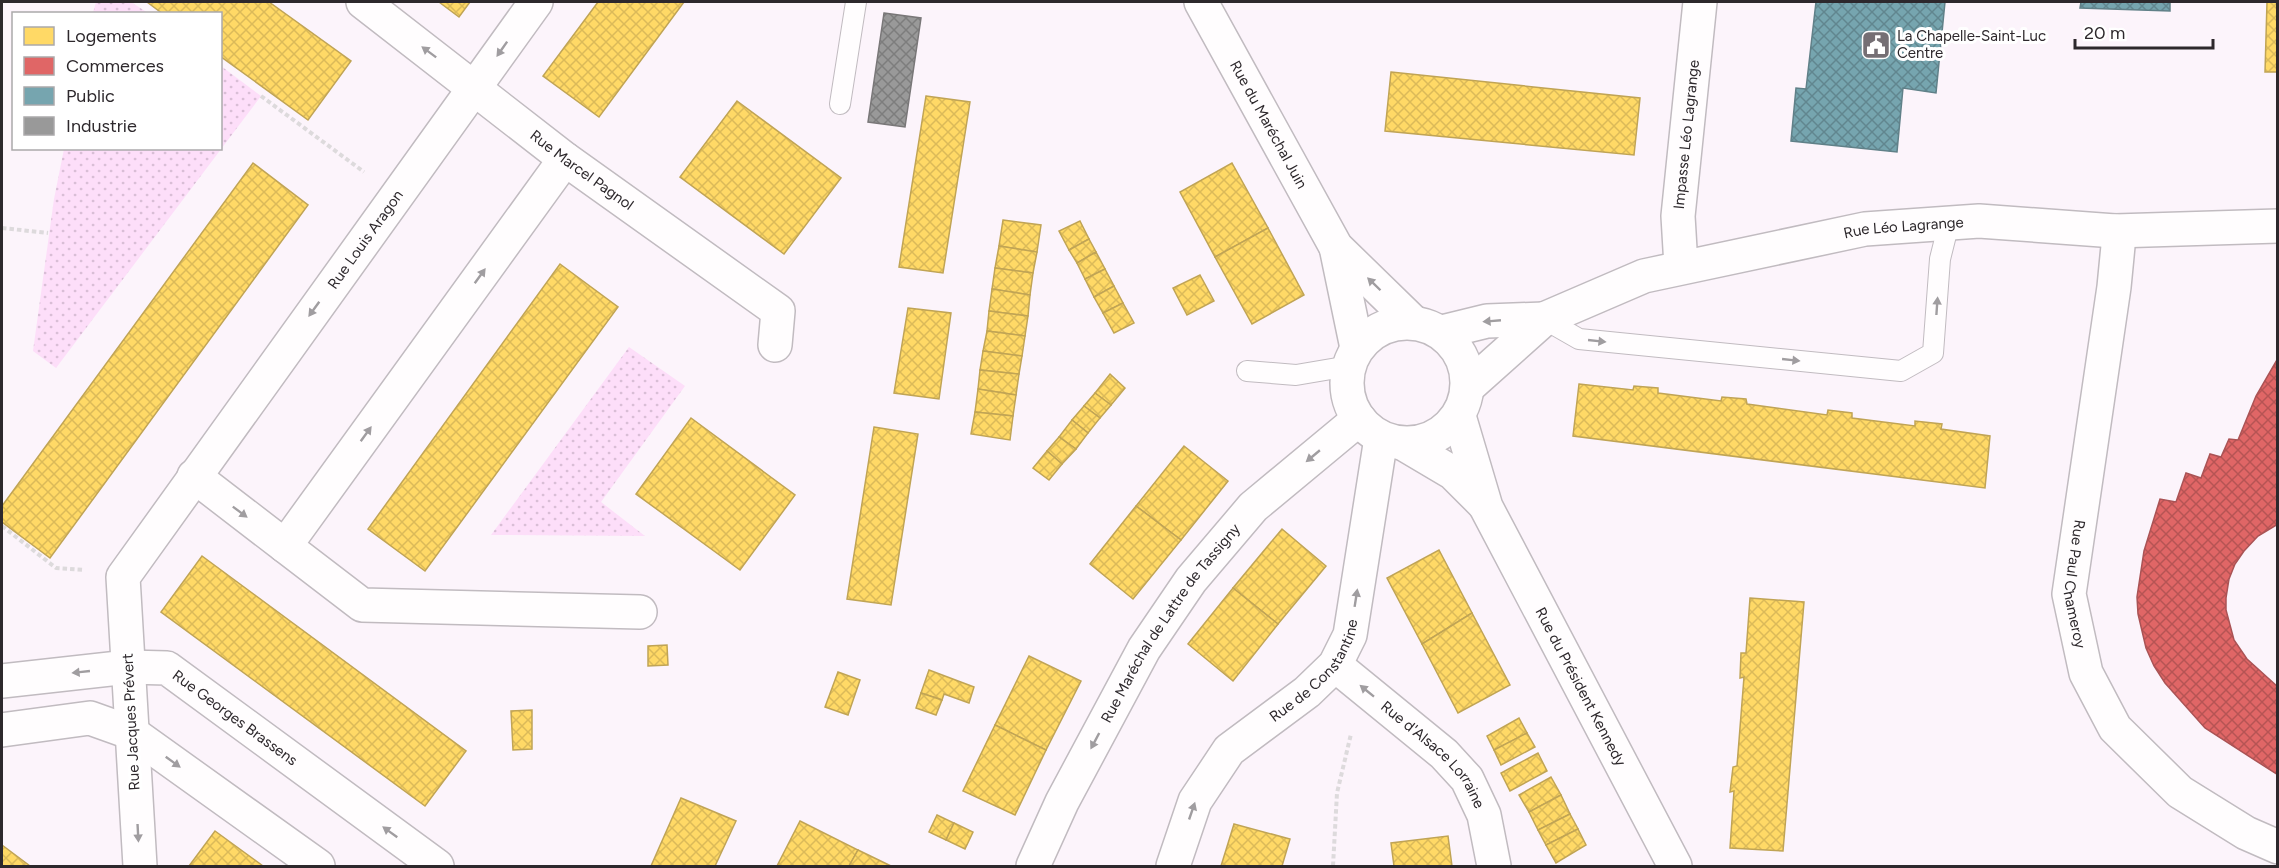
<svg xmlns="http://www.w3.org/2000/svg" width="2279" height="868" font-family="Figtree,sans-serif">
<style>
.grass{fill:url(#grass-dots)}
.homes{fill:url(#homes-cross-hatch);stroke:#c0a455;stroke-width:1.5}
.shops{fill:url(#shops-cross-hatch);stroke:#aa5355;stroke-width:1.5}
.public{fill:url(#public-cross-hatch);stroke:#608088;stroke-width:1.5}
.industry{fill:url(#industry-cross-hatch);stroke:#797778;stroke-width:1.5}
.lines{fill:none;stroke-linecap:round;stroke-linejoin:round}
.service-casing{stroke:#c1bbc0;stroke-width:22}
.minor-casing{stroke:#c1bbc0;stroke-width:36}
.path{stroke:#dddadc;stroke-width:4;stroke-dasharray:4.5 3;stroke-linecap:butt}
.service{stroke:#fffdfe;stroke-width:20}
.minor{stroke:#fffdfe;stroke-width:33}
.oneway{fill:#a09da0}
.labels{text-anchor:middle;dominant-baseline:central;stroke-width:6;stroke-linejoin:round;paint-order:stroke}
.poi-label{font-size:15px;fill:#2d282c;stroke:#fff;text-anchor:start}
.street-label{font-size:15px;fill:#2d282c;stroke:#fff}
</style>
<defs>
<pattern id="grass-dots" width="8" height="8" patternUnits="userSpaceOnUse" patternTransform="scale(1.5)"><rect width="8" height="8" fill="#fddef9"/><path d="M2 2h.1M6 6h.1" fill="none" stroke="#d9bed6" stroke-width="1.8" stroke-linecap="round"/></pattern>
<pattern id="homes-cross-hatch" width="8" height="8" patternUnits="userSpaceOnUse" patternTransform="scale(1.5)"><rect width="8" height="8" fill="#ffd966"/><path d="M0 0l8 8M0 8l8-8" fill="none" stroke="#dbba59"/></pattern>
<pattern id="shops-cross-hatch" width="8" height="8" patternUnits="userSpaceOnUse" patternTransform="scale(1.5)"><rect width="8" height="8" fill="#e06666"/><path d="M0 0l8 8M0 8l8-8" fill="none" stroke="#b65454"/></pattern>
<pattern id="public-cross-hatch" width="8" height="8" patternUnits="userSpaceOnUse" patternTransform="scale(1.5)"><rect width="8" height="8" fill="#76a5af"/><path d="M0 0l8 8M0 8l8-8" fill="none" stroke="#61868f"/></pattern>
<pattern id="industry-cross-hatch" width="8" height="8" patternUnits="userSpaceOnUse" patternTransform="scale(1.5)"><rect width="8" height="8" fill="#999"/><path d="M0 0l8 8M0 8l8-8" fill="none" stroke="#7d7d7d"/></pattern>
</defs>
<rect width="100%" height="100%" fill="#fcf4fb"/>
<g class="grass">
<polygon points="96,2 131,2 148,13 93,13"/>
<polygon points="221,66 261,96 56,368 33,351 54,199 64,149 220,148"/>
<polygon points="629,347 685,386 601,502 645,536 491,535"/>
</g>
<g class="homes">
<polygon points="147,2 269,2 351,61 308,120 220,56 220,14 163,14"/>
<polygon points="439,2 470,2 459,17"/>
<polygon points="598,2 684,2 599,117 543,76"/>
<polygon points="2267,2 2278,2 2278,72 2265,72"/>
<polygon points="1391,72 1640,98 1634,155 1385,131"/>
<polygon points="926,96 970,102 943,273 899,267"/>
<polygon points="737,101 841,178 784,254 680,177"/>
<polygon points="253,163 308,205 50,558 2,522 2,506"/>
<polygon points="1232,163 1268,228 1215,257 1180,192"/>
<polygon points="1003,220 1041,225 1037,252 999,246"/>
<polygon points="1080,221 1089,239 1069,250 1059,231"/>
<polygon points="1268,228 1304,295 1252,324 1215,257"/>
<polygon points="1089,239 1096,252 1077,263 1069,250"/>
<polygon points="999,246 1037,252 1033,273 995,268"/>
<polygon points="1096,252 1105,269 1085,279 1077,263"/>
<polygon points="560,264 618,307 425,571 368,529"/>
<polygon points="995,268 1033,273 1030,295 992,289"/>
<polygon points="1105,269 1114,286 1094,297 1085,279"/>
<polygon points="1200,275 1214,301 1187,315 1173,288"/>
<polygon points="1114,286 1123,303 1103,313 1094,297"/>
<polygon points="992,289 1030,295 1028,316 989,311"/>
<polygon points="1123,303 1134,323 1114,333 1103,313"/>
<polygon points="908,308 951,313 939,399 894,393"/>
<polygon points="989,311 1028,316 1025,336 987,331"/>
<polygon points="987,331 1025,336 1022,356 983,351"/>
<polygon points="983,351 1022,356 1019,374 980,370"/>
<polygon points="980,370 1019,374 1016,395 978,389"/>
<polygon points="1110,374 1125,388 1111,405 1095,393"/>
<polygon points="1579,384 1633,390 1634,386 1658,388 1658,393 1721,401 1722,397 1746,399 1747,404 1827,415 1828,410 1852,413 1852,418 1915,426 1915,421 1942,424 1941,429 1990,436 1985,488 1573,436"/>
<polygon points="978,389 1016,395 1013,416 975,412"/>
<polygon points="1095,393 1111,405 1100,418 1084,406"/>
<polygon points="1084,406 1100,418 1088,433 1072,420"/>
<polygon points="975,412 1013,416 1010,440 971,434"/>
<polygon points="691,418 795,495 740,570 636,494"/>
<polygon points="1072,420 1088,433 1076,449 1059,437"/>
<polygon points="874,427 918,434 891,605 847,599"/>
<polygon points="1059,437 1076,449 1062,464 1047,451"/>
<polygon points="1184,446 1228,481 1181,540 1136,506"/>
<polygon points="1047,451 1062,464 1049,480 1033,468"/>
<polygon points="1136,506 1181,540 1133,599 1090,564"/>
<polygon points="1282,529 1326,566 1278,624 1233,588"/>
<polygon points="1439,550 1472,613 1422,644 1387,578"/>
<polygon points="202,556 466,751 425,806 161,612"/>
<polygon points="1233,588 1278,624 1233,681 1188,644"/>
<polygon points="1750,598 1804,602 1783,851 1730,848 1734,791 1730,792 1733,767 1737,766 1744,677 1740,678 1741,653 1746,653"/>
<polygon points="1472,613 1510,685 1458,713 1422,644"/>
<polygon points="667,645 668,665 648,666 648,646"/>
<polygon points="1029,656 1081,681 1046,750 995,725"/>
<polygon points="929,670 974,687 969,703 944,694 942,700 921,693"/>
<polygon points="838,672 860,680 848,715 825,707"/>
<polygon points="921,693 942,700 936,715 916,708"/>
<polygon points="532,710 532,749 513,750 511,711"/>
<polygon points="1519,718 1527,733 1494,750 1487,736"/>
<polygon points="995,725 1046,750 1015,815 963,791"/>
<polygon points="1527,733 1535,747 1501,765 1494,750"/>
<polygon points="1538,753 1547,771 1510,791 1501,773"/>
<polygon points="1551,777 1561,795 1529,812 1519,795"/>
<polygon points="1561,795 1570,814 1538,830 1529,812"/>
<polygon points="681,798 736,821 715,866 651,866"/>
<polygon points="1570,814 1578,829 1546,845 1538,830"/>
<polygon points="937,815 954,823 946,840 929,832"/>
<polygon points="800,821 858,850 849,866 777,866"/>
<polygon points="954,823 973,832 965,849 946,840"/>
<polygon points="1234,824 1290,839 1282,866 1221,866"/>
<polygon points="1578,829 1586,845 1556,863 1546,845"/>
<polygon points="215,831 263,866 189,866"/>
<polygon points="1448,836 1452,866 1394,866 1391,843"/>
<polygon points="2,845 30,866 2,866"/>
<polygon points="858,850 891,866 849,866"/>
</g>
<polygon class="shops" points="2278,358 2278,524 2258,536 2244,551 2235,564 2229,579 2226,598 2226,610 2234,640 2247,659 2278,687 2278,775 2205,728 2165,683 2154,666 2146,648 2138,614 2137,597 2144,551 2160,499 2176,502 2186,473 2201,478 2210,454 2221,457 2229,439 2238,440 2256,396"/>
<g class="public">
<polygon points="1816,2 1945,2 1936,93 1903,88 1897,152 1791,141 1796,88 1806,89"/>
<polygon points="2081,2 2170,2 2170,11 2080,8"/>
</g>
<polygon class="industry" points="884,13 921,18 905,127 868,122"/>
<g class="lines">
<g class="service-casing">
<g id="service">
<polyline points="840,104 856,2"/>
<polyline points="1544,319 1579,339 1901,371 1933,353 1940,259 1949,223"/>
<polyline points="1247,371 1296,375 1349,366"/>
</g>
</g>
<g class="minor-casing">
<g id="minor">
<path id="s1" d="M363,2L565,159L778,311L775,345"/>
<path id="s2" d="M1201,2L1336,247L1412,321"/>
<path id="s3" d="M2115,231L2118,246L2114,287L2069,594L2086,673L2115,728L2180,792L2246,833L2278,847"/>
<polyline points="1336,247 1357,348"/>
<path id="s4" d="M1681,266L1678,216L1700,2"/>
<circle cx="1407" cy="383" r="60"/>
<polyline points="1442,332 1487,321 1544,319"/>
<path id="s5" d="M1469,386L1544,319L1644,276L1865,229L1979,221L2115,231L2278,226"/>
<path id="s6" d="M1459,416L1486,507L1675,866"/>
<polyline points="1404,444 1453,473 1483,503"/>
<polyline points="194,476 285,546 565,159"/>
<polyline points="285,546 362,605 640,612"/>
<path id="s7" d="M1335,665L1444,754L1467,779L1484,815L1494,866"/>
<path id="s8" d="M2,681L128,667L167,668L437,866"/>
<polyline points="2,730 90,718 132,733 318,866"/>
<path id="s9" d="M140,866L123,577L536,2"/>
<path id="s10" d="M1033,866L1062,802L1144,649L1191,580L1253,507L1359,419"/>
<path id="s11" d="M1173,866L1195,801L1229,750L1307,692L1335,665L1350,635L1381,438"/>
</g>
</g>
<g class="path">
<polyline points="261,96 364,172"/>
<polyline points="2,228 48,233"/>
<polyline points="2,526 56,568 85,570"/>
<polyline points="1333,866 1337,793 1351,734"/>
</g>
<use href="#service" class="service"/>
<use href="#minor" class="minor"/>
</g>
<defs><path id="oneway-solid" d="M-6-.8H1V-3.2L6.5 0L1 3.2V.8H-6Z" transform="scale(1.5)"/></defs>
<g class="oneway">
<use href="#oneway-solid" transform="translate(502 49) rotate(125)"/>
<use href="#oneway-solid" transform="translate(429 52) rotate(-143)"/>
<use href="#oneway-solid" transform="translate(480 276) rotate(-54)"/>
<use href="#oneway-solid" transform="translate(1374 284) rotate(-136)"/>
<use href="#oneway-solid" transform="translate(1937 306) rotate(-86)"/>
<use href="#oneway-solid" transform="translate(314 309) rotate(126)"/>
<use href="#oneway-solid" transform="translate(1492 321) rotate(175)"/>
<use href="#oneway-solid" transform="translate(1597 341) rotate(6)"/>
<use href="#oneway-solid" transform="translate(1791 360) rotate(6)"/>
<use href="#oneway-solid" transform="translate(366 434) rotate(-54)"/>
<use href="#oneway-solid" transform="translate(1313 456) rotate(140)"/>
<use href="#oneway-solid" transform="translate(240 512) rotate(37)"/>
<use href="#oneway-solid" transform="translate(1356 598) rotate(-81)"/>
<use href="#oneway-solid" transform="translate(81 672) rotate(174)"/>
<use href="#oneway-solid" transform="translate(1367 691) rotate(-141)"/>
<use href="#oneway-solid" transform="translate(1095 741) rotate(118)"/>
<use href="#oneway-solid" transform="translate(173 762) rotate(36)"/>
<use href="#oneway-solid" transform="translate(1192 811) rotate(-71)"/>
<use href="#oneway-solid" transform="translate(390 832) rotate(-144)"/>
<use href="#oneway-solid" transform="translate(138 833) rotate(87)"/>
</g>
<defs>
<g id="civic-square" transform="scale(1.5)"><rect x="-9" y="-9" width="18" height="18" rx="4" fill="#756f74" stroke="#fff"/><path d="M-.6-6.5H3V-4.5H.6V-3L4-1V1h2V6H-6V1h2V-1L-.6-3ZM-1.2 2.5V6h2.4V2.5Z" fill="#fff"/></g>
</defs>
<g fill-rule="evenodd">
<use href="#civic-square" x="1876" y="45"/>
</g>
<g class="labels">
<g class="poi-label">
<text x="1897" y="36">La Chapelle-Saint-Luc<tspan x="1897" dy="17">Centre</tspan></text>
</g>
<g class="street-label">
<text stroke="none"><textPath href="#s2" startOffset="140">Rue du Maréchal Juin</textPath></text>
<text stroke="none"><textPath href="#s4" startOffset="132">Impasse Léo Lagrange</textPath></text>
<text stroke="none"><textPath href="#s1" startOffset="276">Rue Marcel Pagnol</textPath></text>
<text stroke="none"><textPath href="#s5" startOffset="474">Rue Léo Lagrange</textPath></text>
<text stroke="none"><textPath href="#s9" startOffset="705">Rue Louis Aragon</textPath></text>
<text stroke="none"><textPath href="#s3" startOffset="357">Rue Paul Chameroy</textPath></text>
<text stroke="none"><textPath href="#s10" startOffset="280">Rue Maréchal de Lattre de Tassigny</textPath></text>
<text stroke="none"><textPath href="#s11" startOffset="249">Rue de Constantine</textPath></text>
<text stroke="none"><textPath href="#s6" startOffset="298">Rue du Président Kennedy</textPath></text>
<text stroke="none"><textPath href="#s8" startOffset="250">Rue Georges Brassens</textPath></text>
<text transform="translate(131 722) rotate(-93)">Rue Jacques Prévert</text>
<text stroke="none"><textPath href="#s7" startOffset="134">Rue d'Alsace Lorraine</textPath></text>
</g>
</g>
<rect width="2279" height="868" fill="none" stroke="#2d282c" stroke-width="6"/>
<rect x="12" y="12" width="210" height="138" fill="#ffffff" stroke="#aba9ab" stroke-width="1.5"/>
<rect x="24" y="27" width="30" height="18" fill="#ffd966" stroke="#aba9ab" stroke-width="1.5"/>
<text x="66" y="42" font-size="18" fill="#2d282c">Logements</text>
<rect x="24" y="57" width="30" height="18" fill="#e06666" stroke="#aba9ab" stroke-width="1.5"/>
<text x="66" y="72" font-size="18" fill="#2d282c">Commerces</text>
<rect x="24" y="87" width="30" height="18" fill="#76a5af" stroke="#aba9ab" stroke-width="1.5"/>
<text x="66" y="102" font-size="18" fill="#2d282c">Public</text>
<rect x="24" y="117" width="30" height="18" fill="#999999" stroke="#aba9ab" stroke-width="1.5"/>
<text x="66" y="132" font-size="18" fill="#2d282c">Industrie</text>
<path d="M2075 39v9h138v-9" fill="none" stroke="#2d282c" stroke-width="3"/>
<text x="2084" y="39" font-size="18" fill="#2d282c" stroke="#ffffff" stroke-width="4.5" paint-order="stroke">20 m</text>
</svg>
